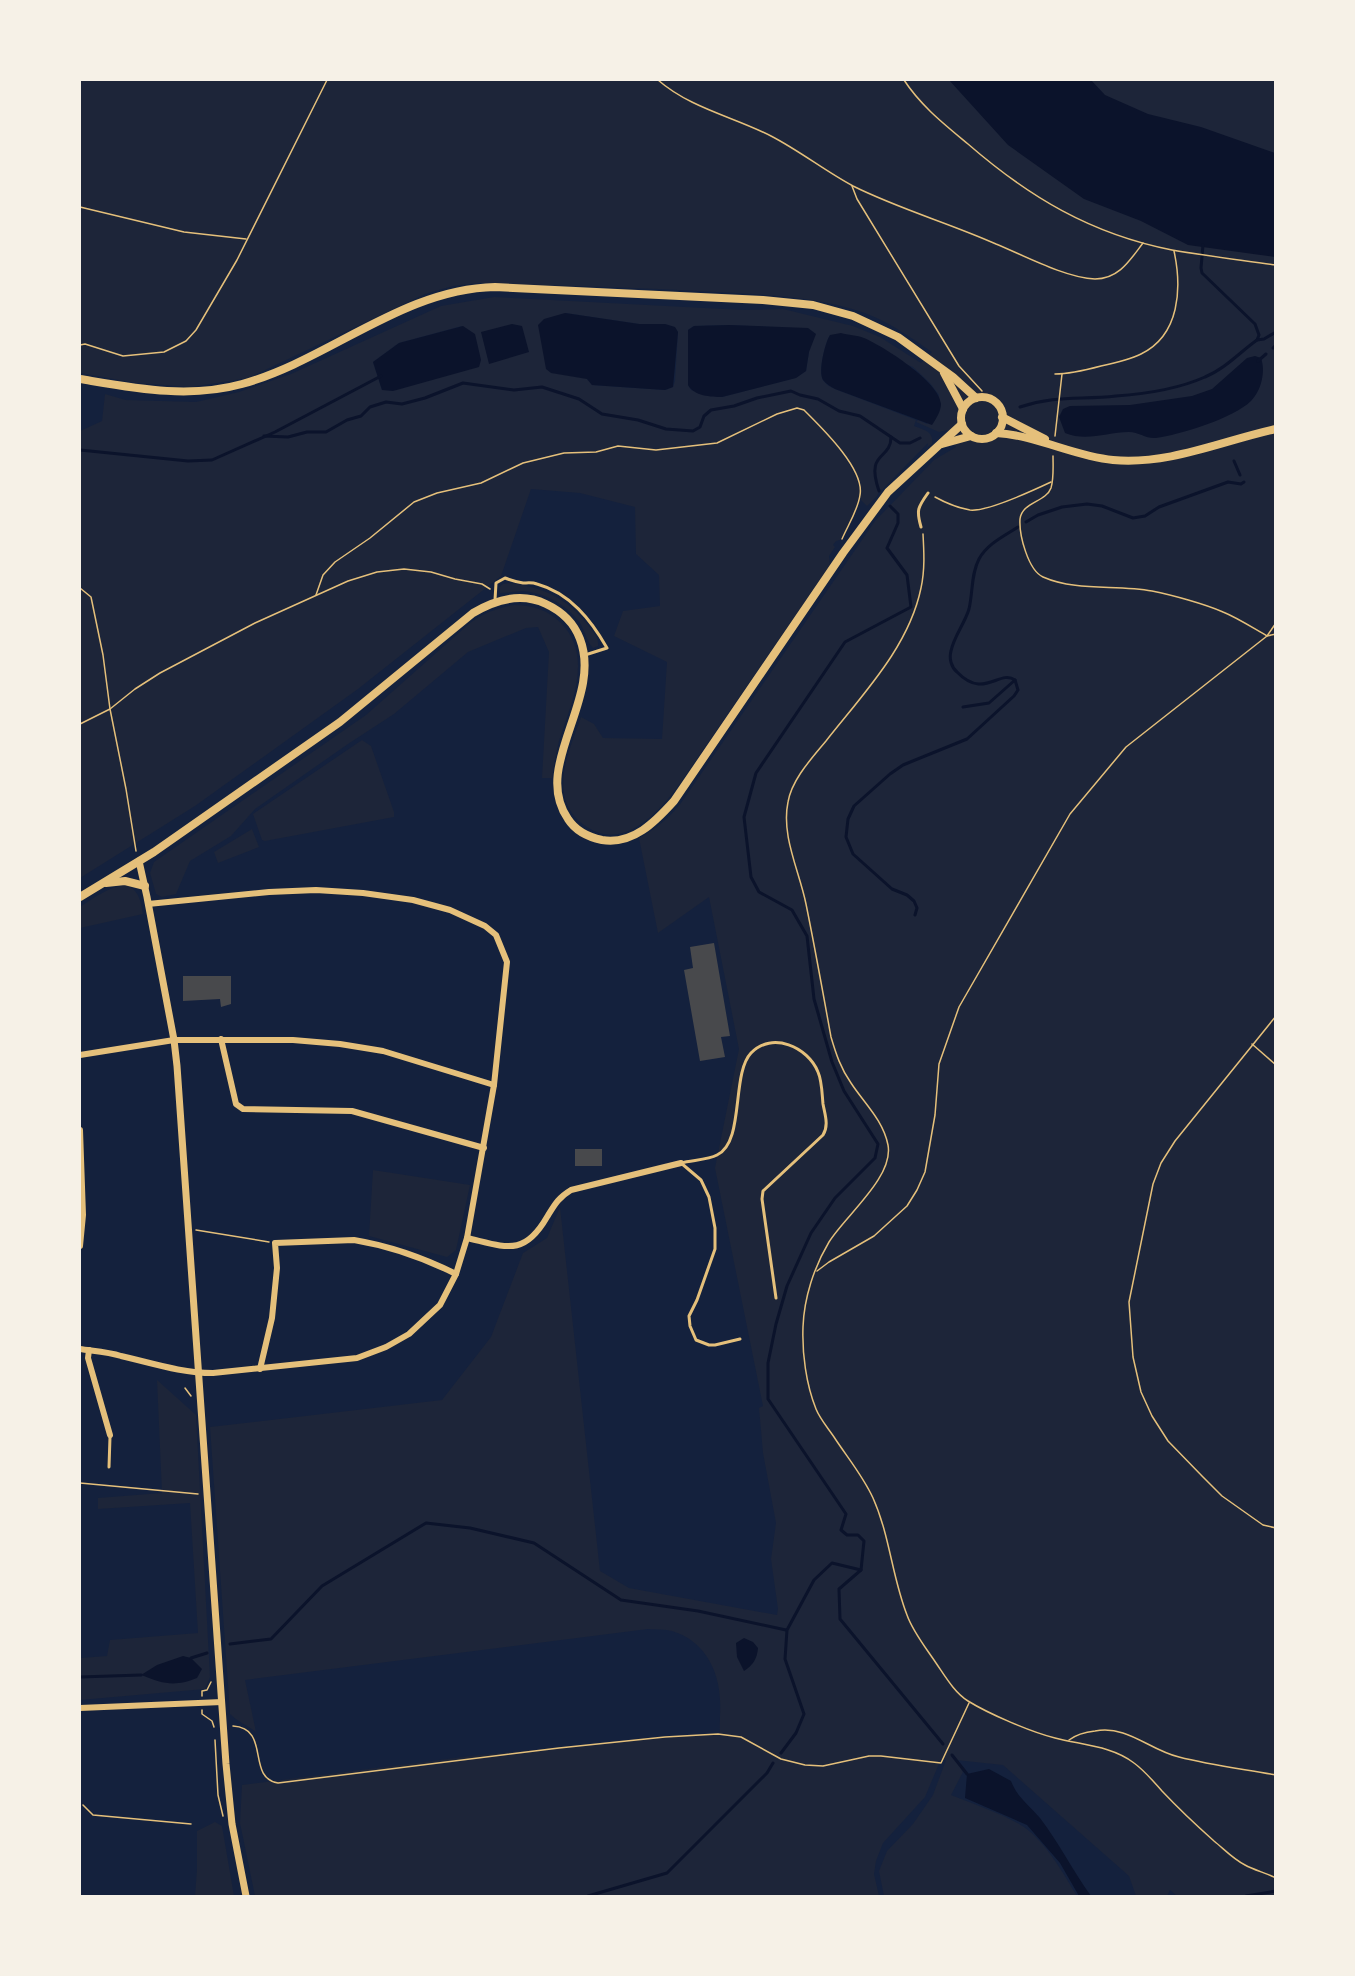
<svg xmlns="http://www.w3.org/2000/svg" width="1355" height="1976" font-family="Jost,sans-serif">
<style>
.green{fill:#1d2539;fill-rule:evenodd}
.water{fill:#0b132b}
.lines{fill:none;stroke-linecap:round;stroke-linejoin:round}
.stream{stroke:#0b132b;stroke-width:3}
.building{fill:#48494c}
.path{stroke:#e5c07b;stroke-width:1.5}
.service{stroke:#e5c07b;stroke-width:3}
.minor{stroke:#e5c07b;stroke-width:6}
.tertiary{stroke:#e5c07b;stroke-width:7}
.secondary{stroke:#e5c07b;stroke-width:8}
</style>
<rect width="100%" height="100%" fill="#14213d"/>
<g class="green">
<path d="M80,80H1275V1896H1177L1170,1890L1167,1896H1136L1129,1876L1003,1765L956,1760L963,1772L951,1795C973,1804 998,1812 1019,1824C1044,1838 1063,1873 1077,1896H884L879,1871L887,1851L913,1824L933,1795L946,1760L941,1759L925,1797L883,1843L876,1861L874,1874L879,1896H255L240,1823L242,1785L479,1755L720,1733C719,1722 721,1711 720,1700C719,1669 703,1640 672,1631C665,1629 656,1630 648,1629L245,1680L256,1732C247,1725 238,1722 230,1714L210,1427L442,1400L491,1337L523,1253L547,1238L560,1207L600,1571L629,1588L777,1615L778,1609L771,1559L776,1523L763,1453L759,1408L763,1406L715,1168L739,1049L709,897L658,933L639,838C656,829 671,816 681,803L875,521L934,460L956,447L947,430L939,432L916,422L918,420L927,424L939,395L930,383L913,367L830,335C825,343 818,371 823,380C826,385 831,387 835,389L916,420L914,426C924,430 934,431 932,444L927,447L928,443L882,490L880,489L877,496L867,506L860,499L861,484L844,452L834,441C842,453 860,478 860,492C859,508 847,526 840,540L836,541L833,545L835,547L829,556L830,565L681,782C661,810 625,852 587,827C575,820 566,807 564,794C560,767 573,741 581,717L594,724L603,738L662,739L667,662L614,636L623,611L660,606L659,575L636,554L635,507L580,493L531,489L501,576L358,689L195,806L80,878V431L102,421L105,394L126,400L196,402L239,392L291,374L441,306L494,297L743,310L783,309L853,326L880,337L921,363L932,352C910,337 889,322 865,313C816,296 767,295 716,292C637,287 558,286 479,283L453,286L425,294L248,378L191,387L136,383L80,373ZM565,313L639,324H665L675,328L678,332L675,381L673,387L665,390L592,385L587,379ZM729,325L771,327L809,352L806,371L795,378L722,397L691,390L688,385V330L694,326ZM462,326L382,390L373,362L399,343Z"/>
<path d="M509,583C543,587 567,598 588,625C593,632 599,637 598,646L593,648C587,642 585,631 580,623C567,605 546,593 523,591C515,591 508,593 500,593L499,587L503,584Z"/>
<path d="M514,605C532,605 548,610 561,623C594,657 571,704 559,741C556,753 554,766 552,778H542L549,652L538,627L526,628L468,652L394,714L348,744L255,809L231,836L190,861L176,894L162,897L156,894L150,873L154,862L366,715L470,623C484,613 497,608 514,605Z"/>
<polygon points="362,740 371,746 394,812 394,817 265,841 262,840 253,814"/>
<polygon points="252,829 259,847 218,863 214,852"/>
<path d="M125,885C139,889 141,902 143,914L80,928V907C94,898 108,887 125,885Z"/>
<polygon points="373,1170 470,1185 456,1250 447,1257 369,1236"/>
<polygon points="157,1380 196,1415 210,1677 205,1689 80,1700 80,1658 107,1656 110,1640 198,1633 190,1503 98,1509 98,1498 162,1493"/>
<polygon points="215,1822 222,1826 234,1896 195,1896 197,1869 197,1831"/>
</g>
<g class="water">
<polygon points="949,80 1091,80 1105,95 1148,114 1201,127 1275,153 1275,257 1188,245 1141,221 1084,199 1008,145"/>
<polygon points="565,313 639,324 665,324 675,327 678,332 673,387 665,390 592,385 587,379 551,373 546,369 538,325 544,319"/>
<polygon points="512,324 522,326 529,352 489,364 481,332"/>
<path d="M729,325L808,328L816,334L809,352L806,371L796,378L722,397C711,397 694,396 688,385V330L694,326Z"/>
<polygon points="463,326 475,334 481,360 479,367 393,391 382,390 373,362 399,343"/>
<path d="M841,333C848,335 857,335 864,338C883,346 940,382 941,404C941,411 936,419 932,425L835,389C831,387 826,384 823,380C818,371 825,343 830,335Z"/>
<path d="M1255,356L1261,358C1266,372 1261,391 1251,401C1234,418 1179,435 1156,438C1146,439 1139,432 1129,432C1107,432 1087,442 1065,433L1059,417L1063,409L1070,406L1130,405L1192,396L1212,389L1247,358Z"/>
<path d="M744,1638L753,1642L758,1648C757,1659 753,1665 744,1671L737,1657L736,1643Z"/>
<path d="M183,1656L191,1658L202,1669L197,1678C174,1687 164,1684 141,1675L157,1665Z"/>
<path d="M989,1769L1011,1781C1017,1797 1029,1805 1040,1818C1059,1843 1073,1871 1091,1896H1079L1060,1863L1027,1825L965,1798L967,1774Z"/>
</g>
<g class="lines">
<g class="stream">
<polyline points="1203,245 1201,268 1202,273 1255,324 1259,335 1257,340"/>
<polyline points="1273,348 1276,345"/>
<polyline points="1258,361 1266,354"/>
<path d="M1020,407C1056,395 1080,400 1116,396C1145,394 1178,389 1205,377C1225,369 1240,352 1257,340L1264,339L1276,332"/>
<polyline points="264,436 288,437 307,432 326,432 347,420 361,416 370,407 386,402 402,404 425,398 463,383 514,390 542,387 579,399 602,414 638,420 666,429 693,431 700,427 704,416 711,410 734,406 757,398 791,391 800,395 818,399 839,411 860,416 900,443 910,443 920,438"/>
<polyline points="80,450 188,461 212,460 275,432 381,376"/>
<polyline points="1234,461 1240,475"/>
<path d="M879,491C865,450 891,461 891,437"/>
<polyline points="1026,522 1038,515 1062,507 1087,504 1102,506 1133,518 1145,516 1159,507 1228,482 1241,484 1244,482"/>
<polyline points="963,707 989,703 1015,680"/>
<path d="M915,915L917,908L914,901L907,895L892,889L853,854L846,837L848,819L854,806L890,774L903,765L967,739L1014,696L1018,690L1015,680C999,669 984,700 957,672C951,667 949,658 951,651C954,636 965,623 969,609C973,592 971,574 979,559C987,544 1004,536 1018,527"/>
<polyline points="861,1570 839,1589 840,1619 943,1744"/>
<polyline points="230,1644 271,1639 322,1586 426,1523 470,1528 534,1543 621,1600 698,1611 786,1630"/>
<polyline points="191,1658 207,1653"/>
<polyline points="80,1677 141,1675"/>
<polyline points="781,1753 796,1733 804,1714 785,1659 787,1630 814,1580 832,1563 861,1570 864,1541 858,1535 847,1535 841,1530 846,1514 768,1399 768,1363 776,1324 787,1286 811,1233 835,1198 875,1158 878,1144 844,1091 832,1062 814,999 807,936 792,910 759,892 751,877 744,817 756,773 845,642 911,607 907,575 887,548 898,523 898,514 890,506"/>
<polyline points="952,1755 967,1774"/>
<polyline points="588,1896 667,1873 767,1773 773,1763"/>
<polyline points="1246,1896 1276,1891"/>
</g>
</g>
<g class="building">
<polygon points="714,943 730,1036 721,1037 725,1057 700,1061 684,970 693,968 690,947"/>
<polygon points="183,976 231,976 231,1004 221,1007 220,999 183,1001"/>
<rect x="575" y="1149" width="27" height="17"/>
</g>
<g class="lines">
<g class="path">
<path d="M658,80C690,108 734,117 771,136C800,151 825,171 853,186C899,209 949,223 996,244C1023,255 1066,278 1095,279C1119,279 1130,260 1143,243"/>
<path d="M904,80C921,106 944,124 968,144C1029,197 1091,234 1172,250C1206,256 1241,260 1276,265"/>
<polyline points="852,186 857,199 959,366 982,391"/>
<polyline points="80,207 184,232 246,239"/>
<polyline points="80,345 85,344 123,356 164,352 186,341 196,330 237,260 327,80"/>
<path d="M1055,374C1071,374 1086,370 1101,366C1115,363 1129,360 1141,354C1180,335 1182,288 1174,251"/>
<polyline points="1055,436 1062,374"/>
<path d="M1053,456C1053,466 1054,478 1051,488C1046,502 1022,502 1020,519C1019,535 1028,570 1043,577C1077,592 1117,584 1152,591C1172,595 1205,604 1223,612C1238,618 1253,628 1267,636L1276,634"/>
<path d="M935,497C946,503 958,508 970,510C987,512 1034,490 1051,482"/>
<path d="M923,534C924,552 925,570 921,588C909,647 862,695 826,741C812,758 792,779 788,802C781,836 799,870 806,904C815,948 823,993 831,1037C836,1054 841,1069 851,1083C864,1103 883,1120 888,1145C894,1177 845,1216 829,1242C814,1267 804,1298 803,1327C802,1353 806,1384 816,1409C820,1419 828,1428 834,1437C847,1457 863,1476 873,1498C890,1536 892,1577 907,1615C913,1632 926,1648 936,1663C945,1676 954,1692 968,1701C989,1714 1031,1732 1055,1738C1082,1745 1112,1746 1134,1763C1145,1771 1153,1781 1162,1791C1178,1808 1196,1825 1214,1841C1224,1849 1233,1859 1245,1865C1254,1870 1266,1873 1276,1878"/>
<polyline points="80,588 91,597 103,655 110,709 126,789 136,851"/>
<path d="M316,595L323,575L335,562L370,538L414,502L437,493L481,483L523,463L564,453L596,452L618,446L656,450L717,443L777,414L797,408L804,410C821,427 865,469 860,495C858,510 848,525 842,539"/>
<polyline points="80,724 110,709 135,689 160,673 255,623 348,581 377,572 404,569 431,572 455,579 482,584 490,589"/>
<polyline points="1276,1016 1175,1141 1161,1163 1153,1184 1129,1302 1133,1357 1141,1392 1152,1416 1168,1441 1202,1476 1222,1496 1263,1525 1276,1528"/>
<polyline points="1252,1044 1276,1065"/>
<polyline points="196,1230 269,1242"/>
<polyline points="817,1271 829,1262 874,1236 907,1206 917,1190 925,1172 935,1115 939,1064 959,1007 1070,814 1126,747 1267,636 1276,623"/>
<polyline points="185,1388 191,1396"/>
<polyline points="80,1483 198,1494"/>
<polyline points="202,1696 202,1691 207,1690 211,1682"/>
<polyline points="202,1710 202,1714 212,1721 214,1727"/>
<path d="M233,1726C271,1728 246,1778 278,1783L559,1748L665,1737L718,1734L741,1737L781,1759L805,1765L823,1766L869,1756H881L941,1763L969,1703"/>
<polyline points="215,1740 218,1795 223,1816"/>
<path d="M1069,1740C1077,1734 1086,1732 1095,1731C1128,1725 1149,1750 1179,1757C1210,1765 1243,1769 1276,1775"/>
<polyline points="83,1805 93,1815 191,1824"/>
</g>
<g class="service">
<path d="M921,527C916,510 918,507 928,493"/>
<path d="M495,600L496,583L505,578C510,580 517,582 523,583C527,583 532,582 537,584C570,593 591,620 607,648L585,655"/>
<path d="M740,1339L715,1345H709L696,1340L690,1326L689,1316L697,1300L715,1249V1228L709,1197L701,1180L681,1163C692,1160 708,1160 717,1155C745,1142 731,1074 751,1053C772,1031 808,1047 818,1072C822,1081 822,1094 823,1104C825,1115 829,1125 823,1135L763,1191L762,1199L776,1298"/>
<polyline points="109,1467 110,1437"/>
</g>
<g class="minor">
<polyline points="221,1039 236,1104 243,1109 352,1111 484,1148"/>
<polyline points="80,1055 174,1040 293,1040 340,1044 383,1051 494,1085"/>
<polyline points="80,1130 83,1215 80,1246"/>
<path d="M467,1238C506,1247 524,1257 547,1217C555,1204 558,1198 571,1190L681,1163"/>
<path d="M80,1349C93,1351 108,1352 121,1356C152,1363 181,1373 213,1373L357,1358L386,1347L409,1334L440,1305L456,1274L467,1238L494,1085L507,962L496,935L485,926L450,910L413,900L363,893L316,890L269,892L148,904"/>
<polyline points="89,1350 88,1358 110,1435"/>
<path d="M260,1369L272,1318L277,1268L275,1243L354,1240C390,1246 424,1258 456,1274"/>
<polyline points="80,1708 222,1702"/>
</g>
<polyline class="tertiary" points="139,861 147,897 174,1040 177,1066 226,1764 232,1824 246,1896"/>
<g class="secondary">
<polyline points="944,373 963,409"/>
<path d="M80,379C134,388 188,399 242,384C329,360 402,289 495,287L763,300L813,305L853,316L898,337L953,377L976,398"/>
<circle cx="982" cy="418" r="21"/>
<polyline points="1002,417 1045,439"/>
<path d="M996,433C1036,435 1073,456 1113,460C1170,465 1221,441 1276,429"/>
<polyline points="942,444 971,436"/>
<polyline points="106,883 125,881 145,886"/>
<path d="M80,897L154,852L340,722L473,613C495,600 521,592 546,604C561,611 574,623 580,639C603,699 531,766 568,819C575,830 588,837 602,840C633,845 655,822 674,801L843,553L888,492L962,424"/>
</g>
</g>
<rect width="1355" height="1976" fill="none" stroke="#f6f1e7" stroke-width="162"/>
</svg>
